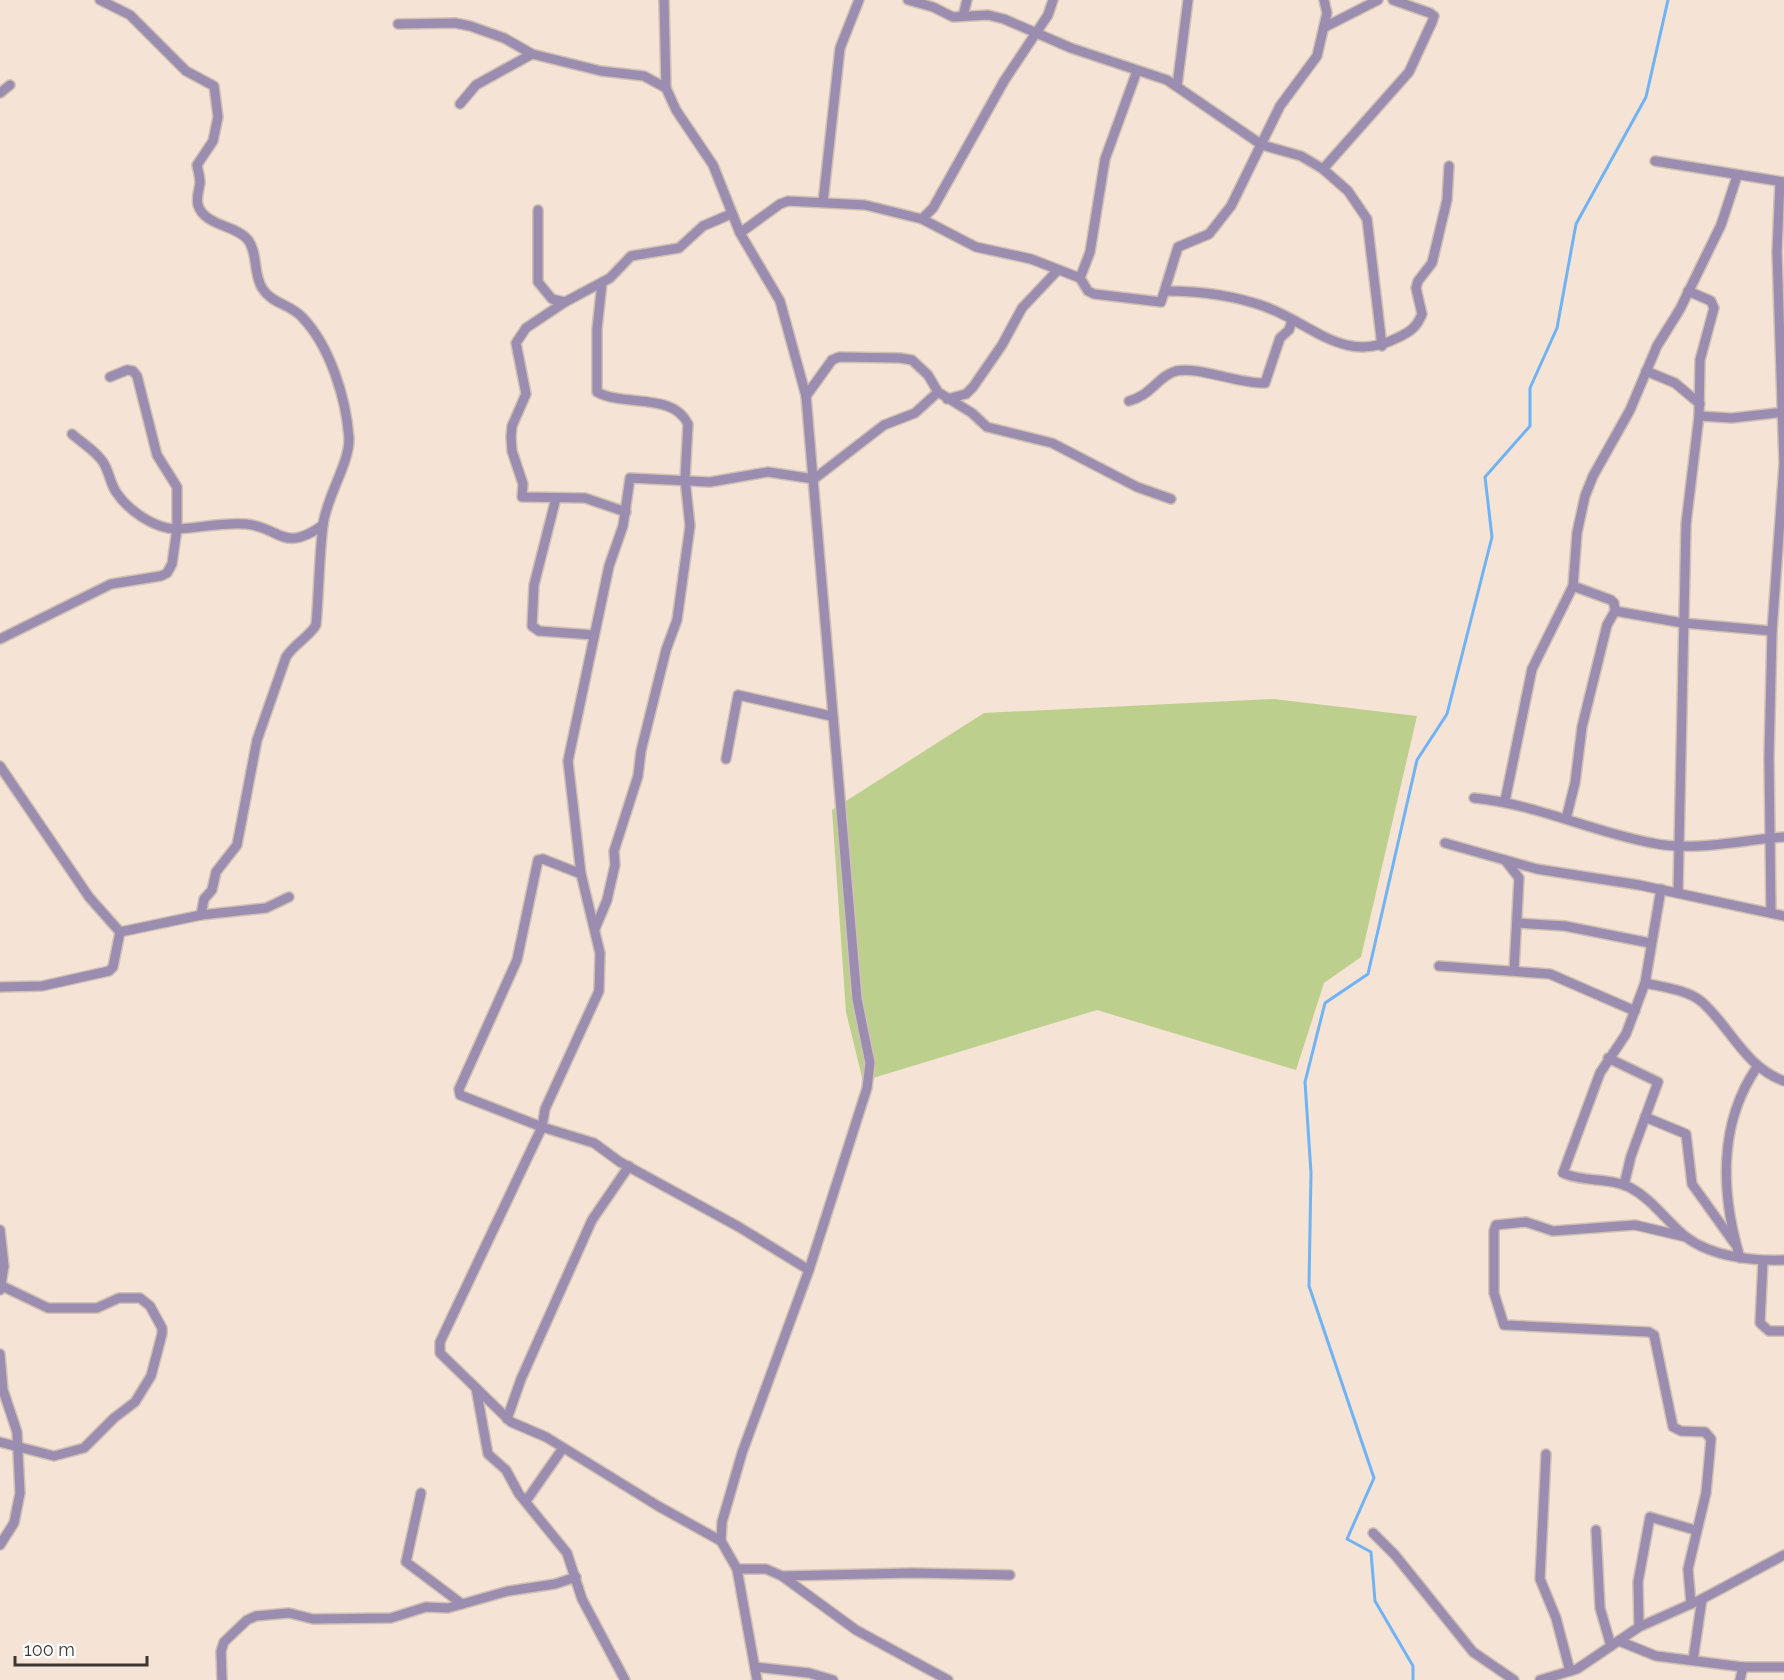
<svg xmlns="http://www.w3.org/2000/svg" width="1784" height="1680" font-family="Raleway,sans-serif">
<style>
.green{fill:#bccf8d}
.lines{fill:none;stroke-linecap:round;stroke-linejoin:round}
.stream{stroke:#70b3f4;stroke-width:3}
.minor-casing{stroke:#d0c1b4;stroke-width:12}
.minor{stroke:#9a8db0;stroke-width:9}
</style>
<rect width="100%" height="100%" fill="#f5e3d5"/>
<polygon class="green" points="1274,699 1417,716 1361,957 1324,983 1296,1070 1097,1010 863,1081 846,1012 832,810 984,713"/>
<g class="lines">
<polyline class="stream" points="1413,1680 1413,1666 1375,1601 1371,1552 1347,1539 1374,1478 1309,1286 1311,1173 1305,1082 1325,1003 1368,974 1417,760 1447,714 1492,537 1485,477 1530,426 1530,388 1557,328 1576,224 1646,97 1668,0"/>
<g class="minor-casing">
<g id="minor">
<path d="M100,0L130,15L186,71L214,86L218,117L213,141L197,165C198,171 200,176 200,183C199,190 196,198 198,205C204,226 237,225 248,240C258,253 253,273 262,288C272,304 290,304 302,317C330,346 346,398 349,438C350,462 326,498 323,525C319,558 319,592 316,625C309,637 294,644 286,657L257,740L237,845L216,872L212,890L204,899L201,915"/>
<polyline points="664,0 666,88 676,110 713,165 740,233 780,301 806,396 857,999 870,1063 867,1088 809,1270 742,1453 722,1522 721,1541 737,1569 757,1680"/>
<polyline points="908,0 933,7 953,17 988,15 1004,19 1071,48 1167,80 1262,145 1301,156 1323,169 1348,191 1367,219 1382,346"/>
<polyline points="963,16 967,0"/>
<polyline points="398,24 455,23 470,26 504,38 532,54 601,71 644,76 666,88"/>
<polyline points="1325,27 1378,0"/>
<polyline points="1177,86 1188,0"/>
<polyline points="0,93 10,85"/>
<polyline points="460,104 476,85 532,54"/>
<polyline points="1655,161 1784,182"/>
<polyline points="1323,169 1409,72 1432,22 1434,16 1430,13 1393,0"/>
<polyline points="823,202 840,48 859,0"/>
<polyline points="538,210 538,282 552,299 565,302"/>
<polyline points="922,219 933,208 1004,81 1048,15 1053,0"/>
<polyline points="740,233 780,204 788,201 865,205 922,219 976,247 1031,259 1080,278 1088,291 1094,294 1161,302 1178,247 1209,234 1231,206 1280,106 1317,56 1327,13 1324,0"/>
<polyline points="1080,278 1090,252 1105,159 1137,71"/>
<path d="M1166,291C1200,291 1233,295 1266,307C1312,324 1345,365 1397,338C1410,332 1417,327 1422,314L1416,288L1418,281L1432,263L1447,200L1449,166"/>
<polyline points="1646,371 1675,383 1700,404"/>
<polyline points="806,396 832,360 839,357 900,358 912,360 928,375 938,392 972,413 987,427 1052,443 1137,487 1171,499"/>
<polyline points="947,399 966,394 973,387 1002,345 1022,308 1057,271"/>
<path d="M1129,401C1152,395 1158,376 1176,371C1198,366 1239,384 1265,383L1280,338L1289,330L1292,320"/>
<polyline points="1699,416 1732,418 1784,412"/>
<path d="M72,434C82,443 96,451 103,462C109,471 110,483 116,492C128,510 154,529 177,529C200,528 222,522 246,524C280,527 283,554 323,525"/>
<polyline points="556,498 534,585 532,626 539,631 594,635"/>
<polyline points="626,512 585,498 522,497 523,484 512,451 511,437 512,426 526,394 516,343 526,328 565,302 610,278 631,256 679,248 703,226 731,214"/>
<polyline points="1615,611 1683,623 1772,631"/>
<polyline points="0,639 111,584 161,576 167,573 172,564 177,529 177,487 157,455 137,376 133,371 127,370 110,377"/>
<polyline points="726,759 738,695 831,716"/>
<polyline points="0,766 89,897 120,932 113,967 109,971 42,986 0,987"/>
<path d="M1474,798C1536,804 1592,832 1652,843C1695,852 1741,840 1784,837"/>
<polyline points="1505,801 1532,669 1573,586 1577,533 1585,496 1593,476 1630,410 1657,346 1680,309 1721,225 1737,176"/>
<polyline points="1566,819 1575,783 1582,727 1607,625 1615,611 1614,603 1611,600 1573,586"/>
<polyline points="1445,843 1537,869 1639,885 1784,916"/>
<polyline points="1505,860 1519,878 1514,970"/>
<polyline points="581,874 543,859 538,860 517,960 459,1089 460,1095 542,1127 594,1143 620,1162 739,1227 809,1270"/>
<path d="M1661,889L1645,983L1626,1034L1600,1073L1563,1173C1584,1183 1611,1177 1631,1188C1653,1200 1667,1222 1686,1237C1712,1257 1753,1261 1784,1260"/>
<polyline points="1678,893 1686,524 1699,416 1700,360 1714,308 1711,301 1688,291"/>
<polyline points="1771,913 1769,757 1772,631 1784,464 1777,252 1780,182"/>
<polyline points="1517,923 1565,926 1650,943"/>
<path d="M595,929L607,900L615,865L614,851L638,776L641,751L666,650L677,620L690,526L685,479L688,424C673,392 624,407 597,392V329L602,283"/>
<polyline points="120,932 201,915 266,908 289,897"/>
<polyline points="1439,966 1550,974 1635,1011"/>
<path d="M1645,983C1663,987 1688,990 1702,1002C1731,1028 1745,1067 1784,1081"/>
<polyline points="1608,1058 1658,1082 1631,1156 1624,1185"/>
<polyline points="1645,1117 1686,1134 1692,1184 1735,1244"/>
<polyline points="0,1230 4,1266 0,1290"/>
<polyline points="1686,1237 1635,1225 1553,1231 1526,1222 1496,1225 1494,1231 1494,1293 1504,1325 1649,1332 1654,1335 1673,1427 1681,1431 1705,1432 1711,1439 1706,1493 1688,1569 1691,1604"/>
<path d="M1740,1258C1721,1194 1718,1124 1757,1067"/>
<polyline points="1763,1261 1760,1323 1769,1331 1784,1331"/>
<polyline points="0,1285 48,1308 97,1308 119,1298 140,1298 150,1306 162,1328 162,1334 151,1376 135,1402 114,1418 84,1448 54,1456 0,1442"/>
<polyline points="0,1354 3,1390 17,1432 20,1493 14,1523 0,1545"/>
<polyline points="476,1388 488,1454 506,1470 519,1494 567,1553 582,1599 625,1680"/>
<polyline points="507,1419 521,1379 592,1220 629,1166"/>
<polyline points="1546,1454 1540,1579 1556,1618 1570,1671"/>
<polyline points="421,1493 406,1562 462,1604"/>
<polyline points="526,1501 563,1448"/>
<polyline points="1596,1530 1600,1608 1611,1646"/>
<polyline points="1373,1533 1395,1555 1473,1652 1514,1680"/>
<polyline points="721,1541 658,1506 546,1437 511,1422 440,1353 440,1342 542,1127 545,1109 599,991 600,953 581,874 568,761 609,566 623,526 630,478 710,482 768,472 814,479 884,425 915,413 938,392"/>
<polyline points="737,1569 766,1569 782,1576 856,1630 948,1680"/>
<polyline points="782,1576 912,1573 1010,1575"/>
<polyline points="1639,1627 1638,1582 1650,1517 1695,1530"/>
<polyline points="1619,1641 1656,1656 1743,1667 1784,1667"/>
<polyline points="1693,1660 1702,1599"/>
<polyline points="755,1667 809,1673 833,1680"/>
<polyline points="222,1680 221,1651 224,1642 247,1620 256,1616 289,1613 313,1619 391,1618 426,1607 448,1608 508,1591 555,1584 576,1577"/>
<polyline points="1540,1680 1577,1669 1639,1627 1702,1599 1784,1555"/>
<polyline points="1740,1680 1743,1667"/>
</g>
</g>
<use href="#minor" class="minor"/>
</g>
<path d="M15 1656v9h132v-9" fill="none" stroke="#3e3731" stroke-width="3"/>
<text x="24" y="1656" font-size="18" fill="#3e3731" stroke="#ffffff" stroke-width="4.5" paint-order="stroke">100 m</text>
</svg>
